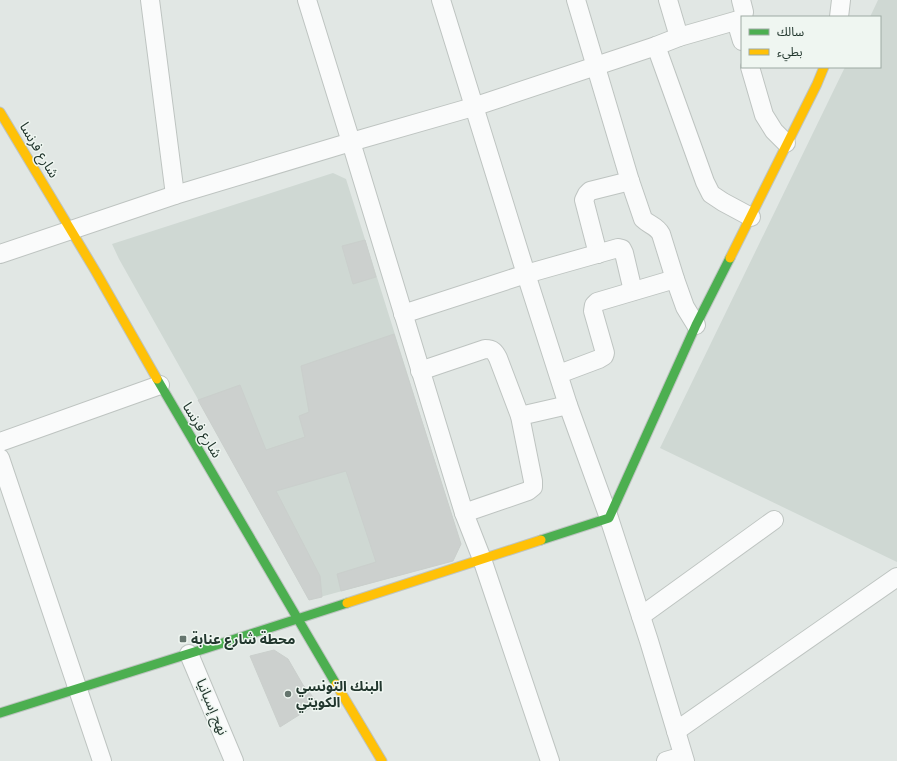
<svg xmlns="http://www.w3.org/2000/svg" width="897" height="761" font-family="'Fira Sans','Noto Sans Arabic',sans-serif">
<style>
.built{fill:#cfd8d3}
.building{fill:#ccd0ce;stroke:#cacfcc}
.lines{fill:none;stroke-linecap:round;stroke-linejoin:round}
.street-casing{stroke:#bec4c1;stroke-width:20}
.fast-casing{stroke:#bec4c1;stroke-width:11}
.slow-casing{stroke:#bec4c1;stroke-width:11}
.street{stroke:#fafbfb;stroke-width:18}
.fast{stroke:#4caf50;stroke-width:9}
.slow{stroke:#ffc107;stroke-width:9}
.poi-dot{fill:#65756e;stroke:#eff6f1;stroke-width:1.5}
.labels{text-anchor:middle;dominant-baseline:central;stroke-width:3;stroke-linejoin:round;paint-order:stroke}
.street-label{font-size:14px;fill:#22372e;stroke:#eff6f1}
.poi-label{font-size:14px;font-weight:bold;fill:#22372e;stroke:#eff6f1;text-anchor:start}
</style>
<rect width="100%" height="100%" fill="#e1e7e4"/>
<g class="built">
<polygon points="878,0 897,0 897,562 660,448 845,67 880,67 880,17 870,17"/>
<polygon points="333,173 346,179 461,544 453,561 309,600 195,394 119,259 112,244"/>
</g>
<g class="building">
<polygon points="365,240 376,277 353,284 342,246"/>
<polygon points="394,334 461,544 453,561 341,591 337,574 376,562 346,471 276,491 320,576 322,597 309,600 198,400 240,385 266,450 305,437 299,416 309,412 301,366"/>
<polygon points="274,650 288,659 303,685 318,703 280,727 250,656"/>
</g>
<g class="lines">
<g class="street-casing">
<g id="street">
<polyline points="150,0 175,195"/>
<polyline points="307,0 351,142 464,513 482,559 550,761"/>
<polyline points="441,0 526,274 568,405 609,518 649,641 685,761"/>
<path d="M576,0L630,181L643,219C649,225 657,226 661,234L675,279L685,307L696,325"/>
<polyline points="668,0 679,37"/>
<polyline points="741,0 744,12 743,17"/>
<polyline points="839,17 841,0"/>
<polyline points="736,21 742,41"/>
<polyline points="656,46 705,182 711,194 723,202 751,217"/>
<polyline points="750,67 764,115 774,131 786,143"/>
<polyline points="0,254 175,195 351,142 473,107 656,46 679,37 742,19"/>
<polyline points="598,254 584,200 587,194 590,191 630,181"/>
<polyline points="403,314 526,274 618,248 622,249 624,253 633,291"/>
<path d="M420,371L485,349C493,349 495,352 498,358L520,416L533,481V487L528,491L464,513"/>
<polyline points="559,374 599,359 604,356 605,353 593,311 594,305 597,302 675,279"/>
<polyline points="520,416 568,405"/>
<polyline points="0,442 160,385"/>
<polyline points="0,458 102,761"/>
<polyline points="641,616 774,520"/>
<polyline points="189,654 234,761"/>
<polyline points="676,731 897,577"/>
<polyline points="666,761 683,756"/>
</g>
</g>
<g class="fast-casing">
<g id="fast">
<polyline points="157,379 336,684"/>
<polyline points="541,540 609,518 696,325 730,258"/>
<polyline points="0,713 207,648 347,603"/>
</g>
</g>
<g class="slow-casing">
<g id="slow">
<polyline points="0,112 96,272 157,379"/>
<polyline points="730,258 817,84 824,67"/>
<polyline points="347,603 541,540"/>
<polyline points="336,684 382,761"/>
</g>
</g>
<use href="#street" class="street"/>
<use href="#fast" class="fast"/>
<use href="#slow" class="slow"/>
</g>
<g class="poi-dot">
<rect x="179" y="635" width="8" height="8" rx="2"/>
<circle cx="288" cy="694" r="4"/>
</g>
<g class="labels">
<g class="street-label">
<text transform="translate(39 150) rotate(59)">شارع فرنسا</text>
<text transform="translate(202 430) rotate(59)">شارع فرنسا</text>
<text transform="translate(212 707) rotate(67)">نهج إسبانيا</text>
</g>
<g class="poi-label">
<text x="191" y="639">محطة شارع عنابة</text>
<text x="296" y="686">البنك التونسي<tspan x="296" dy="16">الكويتي</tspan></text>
</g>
</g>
<rect x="741" y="16" width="140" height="52" fill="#eff6f1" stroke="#9daaa3"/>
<rect x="749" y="29" width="20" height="6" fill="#4caf50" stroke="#9daaa3"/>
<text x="777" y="36" font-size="12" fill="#22372e">سالك</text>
<rect x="749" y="49" width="20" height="6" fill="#ffc107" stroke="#9daaa3"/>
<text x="777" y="56" font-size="12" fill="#22372e">بطيء</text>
</svg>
